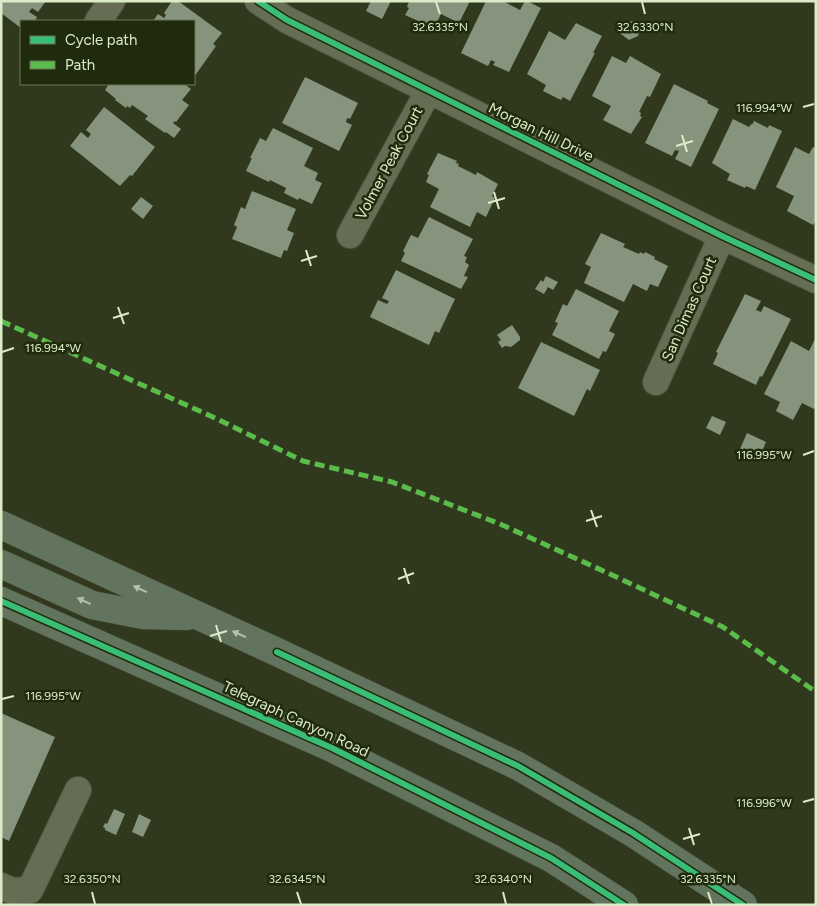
<svg xmlns="http://www.w3.org/2000/svg" width="817" height="906" font-family="Figtree,sans-serif">
<style>
.building{fill:#86947d}
.lines{fill:none;stroke-linecap:round;stroke-linejoin:round}
.minor-casing{stroke:#4c553d;stroke-width:28}
.major-casing{stroke:#4c553d;stroke-width:29}
.minor{stroke:#656e54;stroke-width:26}
.major{stroke:#63745e;stroke-width:28}
.quiet{stroke:#5cbc4b;stroke-width:5;stroke-dasharray:10 5;stroke-linecap:butt}
.cycleway-casing{stroke:#202a0d;stroke-width:9}
.cycleway{stroke:#3abd76;stroke-width:6}
.oneway{fill:#b2c1a2}
.ticks{fill:none;stroke:#dcebc7;stroke-width:2}
.labels{text-anchor:middle;dominant-baseline:central;stroke-width:5;stroke-linejoin:round;paint-order:stroke}
.street-label{font-size:15px;fill:#dcebc7;stroke:#202a0d}
.ticks-label{font-size:12px;text-anchor:middle;fill:#dcebc7;stroke:#202a0d;stroke-width:5;stroke-linejoin:round;paint-order:stroke}
</style>
<rect width="100%" height="100%" fill="#30391d"/>
<g class="building">
<polygon points="1,1 46,1 38,12 32,8 29,12 37,17 35,21 21,21 21,28 1,13"/>
<polygon points="172,1 178,1 222,33 213,44 216,46 194,77 194,21 153,21 158,14 164,18 166,15 164,13"/>
<polygon points="371,1 391,1 382,19 366,11"/>
<polygon points="409,1 470,1 459,23 441,14 434,28 405,15 409,8 407,7"/>
<polygon points="486,1 503,1 520,10 525,1 527,1 541,8 509,72 493,65 495,62 491,60 488,66 461,53"/>
<polygon points="632,21 640,27 638,36 629,40 621,34 622,25"/>
<polygon points="576,23 602,36 593,53 595,53 570,101 563,97 561,100 543,91 546,85 527,74 549,31 565,40"/>
<polygon points="612,56 626,63 630,56 661,74 650,97 647,96 639,112 641,113 640,116 642,117 631,134 603,120 611,106 592,96"/>
<polygon points="305,77 358,103 350,119 347,118 346,122 352,125 339,151 282,123"/>
<polygon points="109,84 184,84 191,89 182,100 189,105 176,122 175,121 173,123 181,129 174,138 166,132 165,133 145,119 148,116 132,105 130,108 127,106 126,108 115,100 116,99 105,90"/>
<polygon points="674,84 708,101 707,103 719,109 691,167 675,159 679,151 675,150 672,156 645,143"/>
<polygon points="104,107 155,147 132,176 130,175 120,186 70,146 81,132 88,138 91,134 86,130"/>
<polygon points="733,119 749,127 751,124 752,125 754,121 768,128 769,125 782,131 755,190 746,186 745,188 727,180 730,174 712,163"/>
<polygon points="273,128 313,148 304,166 318,173 315,180 322,183 312,204 299,198 298,200 284,193 286,188 270,180 269,182 246,171 252,158 250,158 260,138 266,141"/>
<polygon points="795,147 809,154 813,147 816,148 816,220 813,225 787,211 794,196 776,187"/>
<polygon points="438,153 457,161 456,163 459,164 458,166 476,175 477,172 498,184 492,196 495,198 486,217 477,212 470,227 430,207 439,189 426,182 429,175 427,174"/>
<polygon points="252,191 296,209 287,230 294,233 287,251 284,250 281,258 232,239 237,227 234,225 241,207 245,209"/>
<polygon points="141,197 153,206 143,219 131,209"/>
<polygon points="429,217 473,239 464,256 467,257 465,262 469,265 464,276 468,277 461,289 401,261 405,253 403,251 411,235 418,238"/>
<polygon points="601,233 625,244 623,247 639,254 640,252 644,254 645,252 655,257 654,259 668,266 658,287 650,284 647,291 633,284 624,302 584,283 591,267 585,264"/>
<polygon points="396,270 455,299 439,333 435,331 429,345 370,317 378,300 387,304 389,301 382,298"/>
<polygon points="546,276 558,282 553,290 548,287 544,294 535,289 541,280 543,282"/>
<polygon points="576,289 619,311 609,331 615,334 606,352 603,351 599,359 552,335 558,323 555,322 563,304 567,306"/>
<polygon points="745,294 761,301 756,310 761,312 764,306 791,319 762,377 760,376 756,385 713,364 718,353 716,352"/>
<polygon points="512,325 520,337 520,340 511,347 505,346 502,348 498,342 501,340 497,335"/>
<polygon points="816,337 816,406 814,409 802,403 793,420 776,411 780,402 764,394 791,341 809,351"/>
<polygon points="541,342 600,370 590,391 587,389 574,416 518,388"/>
<polygon points="712,416 726,422 720,435 706,428"/>
<polygon points="747,433 766,442 759,458 740,449"/>
<polygon points="1,713 55,737 9,841 1,837"/>
<polygon points="114,809 125,814 116,835 105,830 105,828 103,827 105,823 107,824"/>
<polygon points="139,814 151,820 143,837 132,832"/>
</g>
<g class="lines">
<g class="minor-casing">
<g id="minor">
<polyline points="258,1 287,20 722,236 816,280"/>
<polyline points="98,21 112,1"/>
<polyline points="350,235 429,90"/>
<polyline points="656,382 722,236"/>
<polyline points="1,886 12,891 30,890 78,790"/>
</g>
</g>
<g class="major-casing">
<g id="major">
<polyline points="1,525 277,652 518,766 633,833 743,905"/>
<polyline points="1,564 92,605 143,615 186,616"/>
<polyline points="1,601 332,748 551,858 624,905"/>
</g>
</g>
<use href="#minor" class="minor"/>
<use href="#major" class="major"/>
<polyline class="quiet" points="1,321 215,418 303,461 392,482 500,524 610,574 723,627 816,692"/>
<g class="cycleway-casing">
<g id="cycleway">
<polyline points="258,1 287,20 722,236 816,280"/>
<polyline points="1,601 332,748 551,858 624,905"/>
<polyline points="277,652 518,766 633,833 743,905"/>
</g>
</g>
<use href="#cycleway" class="cycleway"/>
</g>
<defs><path id="oneway-solid" d="M-6-.8H1V-3.2L6.5 0L1 3.2V.8H-6Z" transform="scale(1.25)"/></defs>
<g class="oneway">
<use href="#oneway-solid" transform="translate(140 589) rotate(-155)"/>
<use href="#oneway-solid" transform="translate(84 601) rotate(-155)"/>
<use href="#oneway-solid" transform="translate(239 634) rotate(-156)"/>
</g>
<path class="ticks" d="M436,2L440,14M642,2L645,14M803,107L814,104M682,135L687,152M676,146L693,141M494,192L499,209M488,203L505,198M306,250L311,266M301,261L317,256M118,307L124,324M113,318L129,313M2,352L14,348M803,455L814,451M591,510L597,527M586,521L602,516M404,568L409,584M398,579L414,573M216,625L221,642M210,636L227,631M2,699L14,696M803,802L814,799M689,828L694,845M683,839L700,834M92,892L95,904M297,892L301,904M503,892L506,904M708,892L712,904"/>
<g class="labels">
<g class="street-label">
<text transform="translate(541 132) rotate(26)">Morgan Hill Drive</text>
<text transform="translate(389 163) rotate(-62)">Volmer Peak Court</text>
<text transform="translate(689 309) rotate(-66)">San Dimas Court</text>
<text transform="translate(296 719) rotate(25)">Telegraph Canyon Road</text>
</g>
</g>
<g class="ticks-label">
<text x="440" y="31">32.6335°N</text>
<text x="645" y="31">32.6330°N</text>
<text x="764" y="112">116.994°W</text>
<text x="53" y="352">116.994°W</text>
<text x="764" y="459">116.995°W</text>
<text x="53" y="700">116.995°W</text>
<text x="764" y="807">116.996°W</text>
<text x="92" y="883">32.6350°N</text>
<text x="297" y="883">32.6345°N</text>
<text x="503" y="883">32.6340°N</text>
<text x="708" y="883">32.6335°N</text>
</g>
<rect width="817" height="906" fill="none" stroke="#dcebc7" stroke-width="5"/>
<rect x="20" y="20" width="175" height="65" fill="#202a0d" stroke="#6b7757"/>
<rect x="30" y="36" width="25" height="8" fill="#3abd76" stroke="#6b7757"/>
<text x="65" y="45" font-size="15" fill="#dcebc7">Cycle path</text>
<rect x="30" y="61" width="25" height="8" fill="#5cbc4b" stroke="#6b7757"/>
<text x="65" y="70" font-size="15" fill="#dcebc7">Path</text>
</svg>
